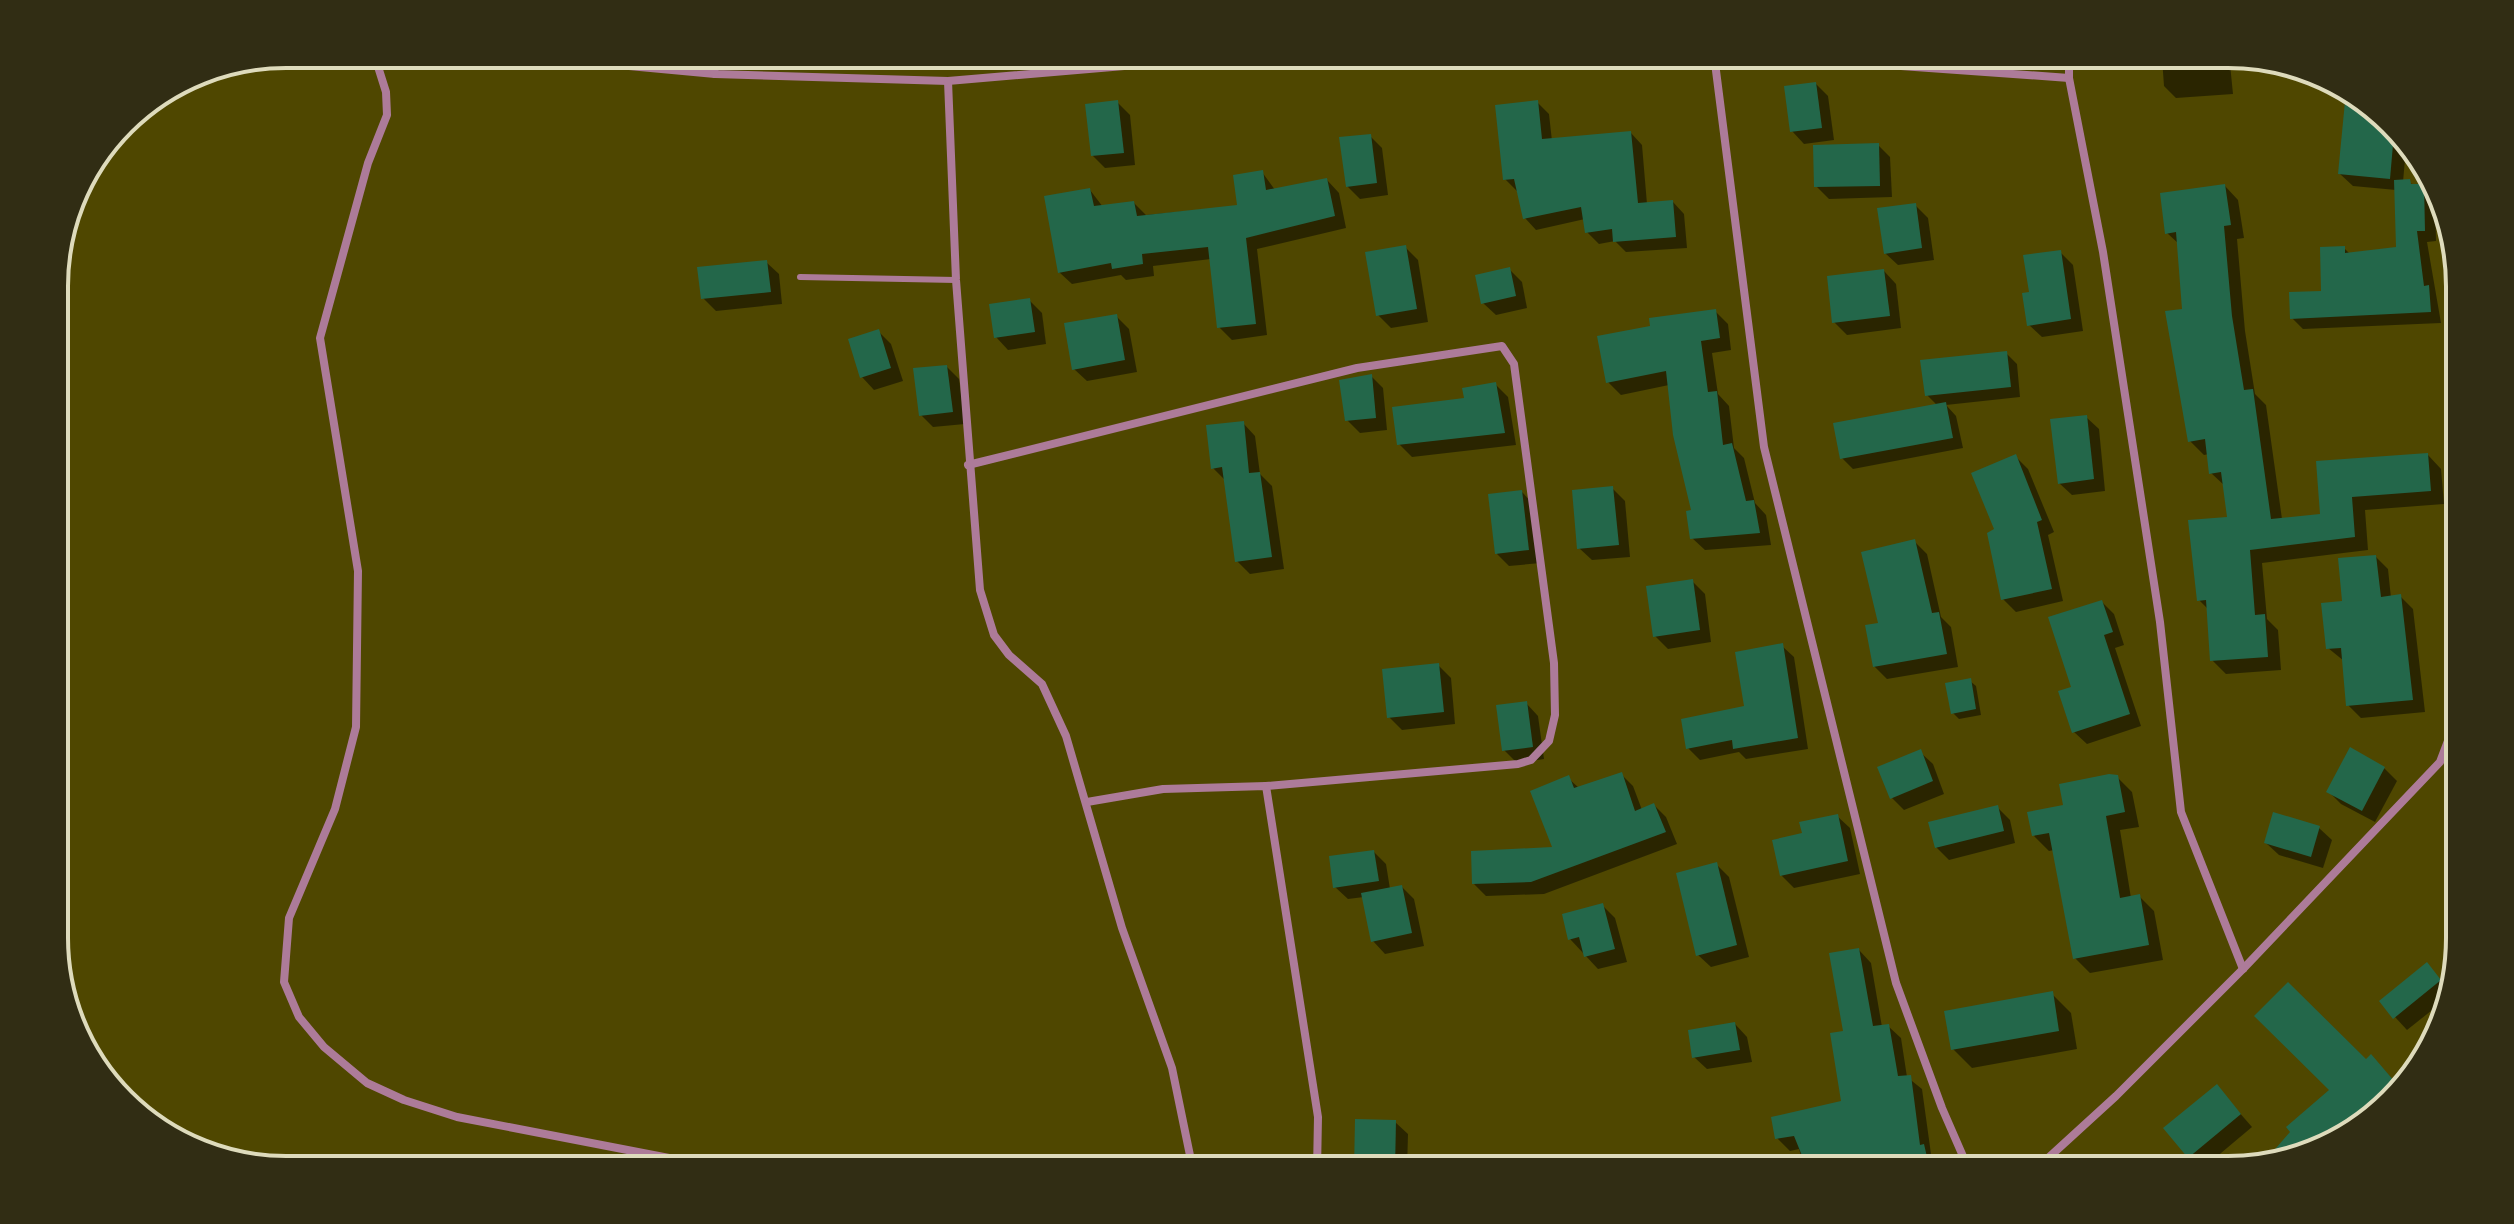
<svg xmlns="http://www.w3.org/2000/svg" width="2514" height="1224" font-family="'Titillium Web',sans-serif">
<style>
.shadow{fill:#0007}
.building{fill:#23674a}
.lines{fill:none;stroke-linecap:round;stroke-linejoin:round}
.lane{stroke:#ad7b99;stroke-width:6}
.street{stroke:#ad7b99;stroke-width:8}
.rim{fill:none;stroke:#dedbbc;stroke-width:4}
</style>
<rect width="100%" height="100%" fill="#4f4700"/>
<g class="shadow">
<polygon points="773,54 809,54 810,57 780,61"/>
<polygon points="2104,54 2229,54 2233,94 2176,98 2164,86 2162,58 2112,62"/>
<polygon points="1816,84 1828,96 1834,140 1804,144 1792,131"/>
<polygon points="2348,93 2403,141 2406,148 2403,182 2423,186 2435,198 2436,241 2427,242 2441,323 2303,329 2292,318 2323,292 2344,248 2351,255 2398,249 2396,190 2353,186 2340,174"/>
<polygon points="1117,102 1130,115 1135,165 1105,168 1092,155"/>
<polygon points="1537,102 1549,114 1552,141 1631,133 1642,145 1647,204 1673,202 1684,214 1687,248 1626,252 1615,241 1599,244 1587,232 1585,219 1536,230 1525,218 1517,191 1505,179"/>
<polygon points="1370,136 1382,148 1388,195 1360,199 1347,186"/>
<polygon points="1878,145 1890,157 1892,197 1829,199 1816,186"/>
<polygon points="1262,172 1275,190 1327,180 1339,193 1346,228 1257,249 1267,335 1232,340 1219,327 1211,259 1153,266 1154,276 1126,280 1121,275 1072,284 1059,272 1090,190 1103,207 1134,203 1146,215 1240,206"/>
<polygon points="2225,186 2238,200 2244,238 2237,239 2245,331 2255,394 2266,405 2282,519 2322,515 2318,463 2428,455 2441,469 2444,504 2365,510 2368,550 2262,563 2267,619 2278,630 2281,670 2226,674 2212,660 2209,610 2199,600 2230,519 2225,486 2211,473 2209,454 2204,455 2190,441 2179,244 2167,233"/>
<polygon points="1915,205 1928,218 1934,260 1898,265 1885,253"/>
<polygon points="1405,247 1418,260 1428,322 1391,328 1378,315"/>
<polygon points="2060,252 2073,265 2083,331 2042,337 2029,325 2031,294"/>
<polygon points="766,262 779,274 782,304 716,311 703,298"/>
<polygon points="1509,269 1522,282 1527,308 1496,315 1483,303"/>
<polygon points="1884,271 1896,284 1901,328 1847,335 1834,322"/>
<polygon points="1029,300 1042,313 1046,344 1008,350 996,337"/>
<polygon points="1715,311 1728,324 1731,350 1712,353 1718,394 1729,406 1734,448 1744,458 1755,503 1766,515 1771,545 1705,550 1692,538 1694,511 1669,385 1621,395 1608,382 1652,327"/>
<polygon points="1116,316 1129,329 1137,372 1087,381 1074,369"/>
<polygon points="879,332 891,344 903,381 874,390 862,377"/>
<polygon points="2006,353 2017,364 2020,397 1946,405 1956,416 1963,448 1853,469 1842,458 1938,406 1927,395"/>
<polygon points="947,367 959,379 965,424 933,427 921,415"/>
<polygon points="1371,376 1383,388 1387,430 1360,433 1347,420"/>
<polygon points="1496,385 1508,397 1516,445 1412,457 1399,444"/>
<polygon points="2086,417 2099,429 2105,491 2072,495 2059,483"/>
<polygon points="1243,423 1255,436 1260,474 1272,486 1284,569 1250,574 1237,561 1226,481 1213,468"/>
<polygon points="2015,456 2028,469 2054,532 2048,535 2063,601 2016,612 2003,599 1996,530"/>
<polygon points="1612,488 1625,501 1630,557 1592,560 1579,548"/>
<polygon points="1522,492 1534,505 1541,563 1509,566 1497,554"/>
<polygon points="1914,541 1927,554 1941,617 1951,627 1958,667 1887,679 1874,666 1880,624"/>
<polygon points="2376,557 2388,569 2391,598 2401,597 2413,609 2425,712 2361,718 2348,705 2344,661 2328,648 2344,603"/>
<polygon points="1692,581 1705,594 1711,642 1668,649 1655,636"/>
<polygon points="2102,602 2114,614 2124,645 2115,648 2141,726 2087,744 2074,732 2074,688"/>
<polygon points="1782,646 1794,657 1808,749 1746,759 1739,752 1700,760 1688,748 1747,708"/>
<polygon points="1438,665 1451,678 1455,724 1402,730 1389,717"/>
<polygon points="1970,681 1976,686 1981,715 1959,719 1953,713"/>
<polygon points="1526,703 1538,716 1544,759 1517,763 1504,750"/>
<polygon points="1920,752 1933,764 1944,794 1904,810 1892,798"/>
<polygon points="2384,768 2397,781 2375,822 2341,804 2328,791"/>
<polygon points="1621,774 1633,786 1642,810 1654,805 1666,817 1677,844 1544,894 1486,896 1474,884 1555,849 1568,778 1579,788"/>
<polygon points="2117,777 2132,792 2139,827 2120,830 2131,898 2139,896 2154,911 2163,960 2090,973 2075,958 2054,850 2049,851 2034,836 2065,806"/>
<polygon points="1997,807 2010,820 2015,843 1949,860 1936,847"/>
<polygon points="1837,816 1850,828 1860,874 1794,888 1781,875 1804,835"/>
<polygon points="2319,828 2332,840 2323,868 2279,855 2266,843"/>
<polygon points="1374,852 1386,864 1390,889 1402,887 1414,899 1424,946 1385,954 1373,941 1364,897 1348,899 1335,887"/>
<polygon points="1716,864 1729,877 1749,957 1711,967 1698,955"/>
<polygon points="1603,906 1615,918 1627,962 1598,969 1570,939"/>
<polygon points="1859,950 1871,963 1882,1027 1888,1026 1901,1038 1907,1077 1922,1089 1931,1154 1939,1170 1805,1170 1799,1149 1790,1151 1777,1138 1843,1103 1845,1033"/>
<polygon points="2427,965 2448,989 2446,999 2407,1030 2395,1017"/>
<polygon points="2052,994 2071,1013 2077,1049 1972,1068 1953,1049"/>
<polygon points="1735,1024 1747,1037 1752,1062 1707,1069 1694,1057"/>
<polygon points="2366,1062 2385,1071 2397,1085 2357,1131 2267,1162"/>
<polygon points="2217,1087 2252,1127 2202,1169 2189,1157"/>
<polygon points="1395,1122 1408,1134 1407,1170 1346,1170 1346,1165 1356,1165"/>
</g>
<g class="building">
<polygon points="1816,82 1822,128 1790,132 1784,86"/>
<polygon points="2346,91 2394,133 2390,179 2338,174"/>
<polygon points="1118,100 1124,153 1091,156 1085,104"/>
<polygon points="1538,100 1542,139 1631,131 1638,203 1673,200 1676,237 1613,242 1612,229 1585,233 1581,207 1523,219 1514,179 1503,180 1495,105"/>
<polygon points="1371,134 1377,183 1346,187 1339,137"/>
<polygon points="1879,143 1880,186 1814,187 1813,145"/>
<polygon points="1263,170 1266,190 1327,178 1335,216 1246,238 1256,324 1217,328 1208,247 1142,254 1143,264 1112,269 1111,263 1058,273 1044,196 1090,188 1094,206 1134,201 1137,216 1237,205 1233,175"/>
<polygon points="2410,179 2411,184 2424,184 2425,231 2417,231 2424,286 2429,285 2431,312 2290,319 2289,292 2321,291 2320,247 2345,246 2345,253 2396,247 2394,180"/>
<polygon points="2225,184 2231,225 2224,226 2232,316 2244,390 2253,389 2271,519 2320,514 2316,461 2428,453 2431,491 2352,497 2355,537 2250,550 2255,615 2265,614 2268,657 2210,661 2206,600 2197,601 2188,520 2227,517 2221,472 2209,474 2205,439 2188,442 2165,311 2182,309 2176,232 2165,234 2160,193"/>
<polygon points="1916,203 1922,248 1884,254 1877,208"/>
<polygon points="1406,245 1417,309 1376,316 1365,252"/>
<polygon points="2061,250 2071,319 2027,326 2022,293 2029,292 2023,255"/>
<polygon points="767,260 771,292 701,299 697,267"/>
<polygon points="1510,267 1516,296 1481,304 1475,275"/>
<polygon points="1884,269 1890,316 1832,323 1827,276"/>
<polygon points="1030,298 1035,332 994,338 989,304"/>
<polygon points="1716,309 1720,338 1701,341 1708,392 1717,391 1723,445 1732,443 1746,501 1754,500 1760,533 1690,539 1686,511 1691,510 1673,435 1666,371 1606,383 1597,336 1650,326 1649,318"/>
<polygon points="1117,314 1125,360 1072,370 1064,323"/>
<polygon points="879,329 891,368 860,378 848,339"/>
<polygon points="2007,351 2011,387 1925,396 1920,360"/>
<polygon points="947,365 953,412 919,416 913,368"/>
<polygon points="1372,374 1376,418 1345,421 1339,380"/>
<polygon points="1496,382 1505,433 1397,445 1392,407 1464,398 1462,388"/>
<polygon points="1946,402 1953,438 1840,459 1833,423"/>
<polygon points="2087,415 2094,479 2058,484 2050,419"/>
<polygon points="1244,421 1249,473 1260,472 1272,557 1235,562 1222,467 1211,469 1206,425"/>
<polygon points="2016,454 2042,520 2037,522 2052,589 2001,600 1987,533 1994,529 1971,473"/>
<polygon points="1613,486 1619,545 1577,549 1572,490"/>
<polygon points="1522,490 1529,550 1495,554 1488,494"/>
<polygon points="1915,539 1932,613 1939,612 1947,654 1873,667 1865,625 1878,623 1861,552"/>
<polygon points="2376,555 2381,597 2401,594 2413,700 2346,706 2341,648 2326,649 2321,603 2342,601 2338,558"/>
<polygon points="1693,579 1700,630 1653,637 1646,586"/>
<polygon points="2102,600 2113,632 2104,635 2130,714 2072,733 2058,691 2071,687 2048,617"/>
<polygon points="1783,643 1798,738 1733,749 1732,740 1686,749 1681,719 1744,706 1735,652"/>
<polygon points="1439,663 1444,712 1387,718 1382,669"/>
<polygon points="1971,678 1976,709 1951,714 1945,683"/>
<polygon points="1527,701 1533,747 1502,751 1496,705"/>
<polygon points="2350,747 2385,767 2362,811 2326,792"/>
<polygon points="1921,749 1933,781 1890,799 1877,767"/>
<polygon points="1622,772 1635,811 1654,803 1666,832 1531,882 1472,884 1471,851 1552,847 1530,791 1569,775 1574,788"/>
<polygon points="2109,774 2118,775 2125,812 2106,816 2120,898 2140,894 2149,945 2073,959 2049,833 2032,836 2027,812 2063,805 2059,784"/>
<polygon points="1998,805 2004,831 1935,848 1928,822"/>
<polygon points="2273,812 2320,826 2311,857 2264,843"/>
<polygon points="1838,814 1848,861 1780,876 1772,840 1802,833 1799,822"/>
<polygon points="1374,850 1379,881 1333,888 1329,856"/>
<polygon points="1717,862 1737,945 1696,956 1676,873"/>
<polygon points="1402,885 1412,933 1371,942 1361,893"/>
<polygon points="1603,903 1615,949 1584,957 1579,937 1568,940 1562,914"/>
<polygon points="1859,948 1873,1026 1889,1024 1898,1076 1911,1075 1920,1145 1924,1144 1930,1170 1867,1170 1864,1155 1807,1168 1794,1136 1775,1139 1771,1117 1841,1101 1830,1033 1843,1031 1829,953"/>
<polygon points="2427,962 2441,980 2393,1019 2379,1001"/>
<polygon points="2288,982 2366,1059 2371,1054 2395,1082 2326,1141 2263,1163 2290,1132 2286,1127 2329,1090 2254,1016"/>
<polygon points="2053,991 2059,1031 1951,1050 1944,1011"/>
<polygon points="1735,1022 1740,1050 1692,1058 1688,1030"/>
<polygon points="2217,1084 2241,1114 2188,1158 2163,1128"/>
<polygon points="1355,1119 1396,1120 1395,1170 1354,1170"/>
</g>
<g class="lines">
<polyline class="lane" points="800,277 956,280"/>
<g class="street">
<polyline points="374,54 386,92 387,115 368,163 320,338 358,571 356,727 335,809 289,918 284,982 299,1017 324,1047 367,1083 404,1100 457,1117 731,1170"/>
<polyline points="499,54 715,74 948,81 1265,54"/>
<polyline points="712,54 715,74"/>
<polyline points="1646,54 1748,55 2069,78"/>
<polyline points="2069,54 2069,78 2103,252 2160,622 2181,812 2243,969"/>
<polyline points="1714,55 1764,447 1896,983 1942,1108 1969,1170"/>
<polyline points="948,81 956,280 980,590 994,635 1009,655 1042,684 1066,736 1122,928 1172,1068 1193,1170"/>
<polyline points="968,465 1357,368 1502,346 1514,364 1554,663 1555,715 1549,741 1531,760 1518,764 1266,786"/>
<polyline points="2451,733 2459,742"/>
<polyline points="1087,802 1163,789 1266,786 1318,1117 1317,1170"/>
<polyline points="2035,1170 2116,1096 2243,969 2440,762 2451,733 2454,481 2450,235"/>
</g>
</g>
<path d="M0 0H2514V1224H0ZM286 68H2228A218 218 0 0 1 2446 286V938A218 218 0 0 1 2228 1156H286A218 218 0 0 1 68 938V286A218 218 0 0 1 286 68Z" fill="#312d14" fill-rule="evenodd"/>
<path class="rim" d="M286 68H2228A218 218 0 0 1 2446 286V938A218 218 0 0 1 2228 1156H286A218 218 0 0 1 68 938V286A218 218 0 0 1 286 68Z"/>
</svg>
